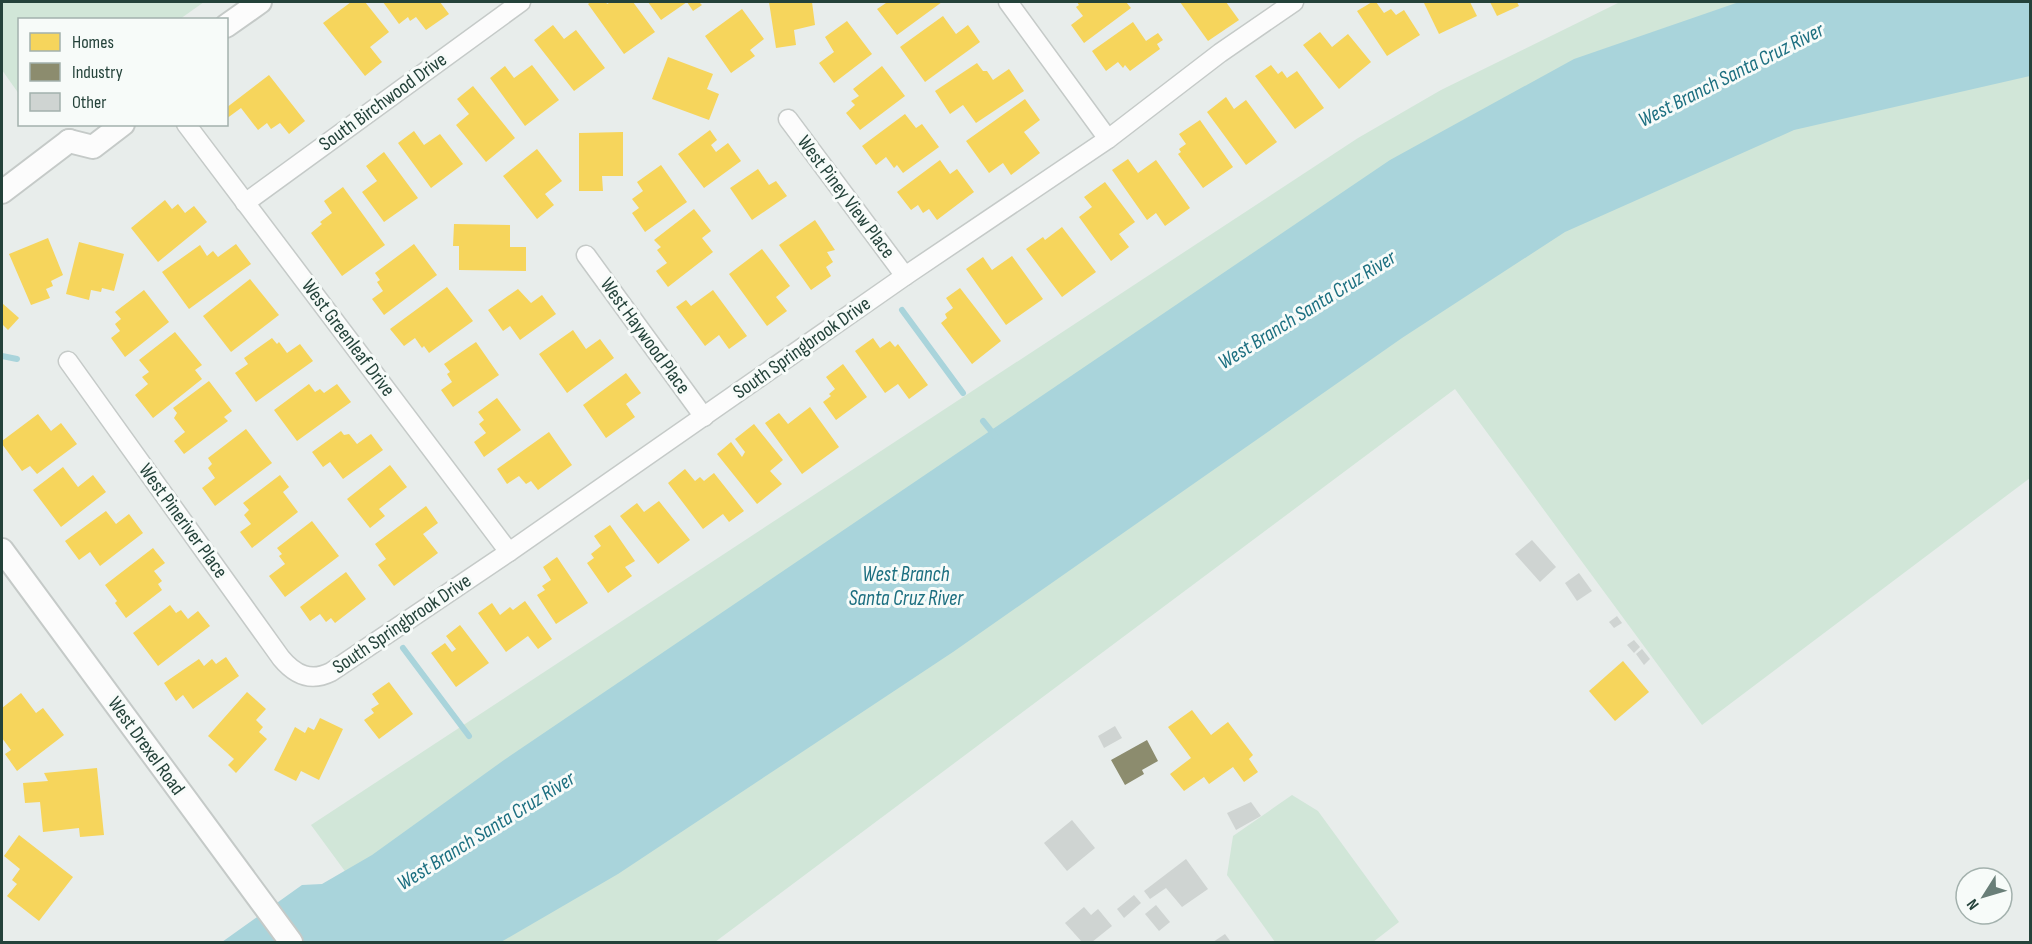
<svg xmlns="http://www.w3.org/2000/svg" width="2032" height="944" font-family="'Sofia Sans Condensed',sans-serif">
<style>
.green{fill:#d1e6d8}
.water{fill:#a9d4db}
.homes{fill:#f6d55c}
.industry{fill:#8c8c6e}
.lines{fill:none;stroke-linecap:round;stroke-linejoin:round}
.stream{stroke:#a9d4db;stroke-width:6}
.building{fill:#cfd4d2}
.minor-casing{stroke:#c5cac8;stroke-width:21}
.tertiary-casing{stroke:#c5cac8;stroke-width:26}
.minor{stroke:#fcfcfc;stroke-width:18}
.tertiary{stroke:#fcfcfc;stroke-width:22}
.labels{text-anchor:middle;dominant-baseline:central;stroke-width:6;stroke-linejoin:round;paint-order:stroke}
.street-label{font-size:20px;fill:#24423a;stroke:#f7fbf9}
.water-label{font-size:21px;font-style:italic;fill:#1c6f80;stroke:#f7fbf9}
</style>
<rect width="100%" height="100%" fill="#e8edeb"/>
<g class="green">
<polygon points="2,2 204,2 180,19 20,20 19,94 2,70"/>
<polygon points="1620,2 2030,2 2030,478 1702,725 1455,389 715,942 397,942 311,825 1358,138 1441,90"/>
<polygon points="1292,795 1318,811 1399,922 1373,942 1275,942 1227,875 1233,836"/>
</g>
<polygon class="water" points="1739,2 2030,2 2030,76 1794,130 1565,232 1402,338 953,652 618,874 501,942 222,942 302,885 322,884 372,855 504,760 1390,160 1574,59"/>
<g class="homes">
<polygon points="351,2 365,2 389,32 370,47 382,62 365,76 323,23"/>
<polygon points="383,2 440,2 449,14 426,30 416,17 410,21 408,17 399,24"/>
<polygon points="591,2 606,2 607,4 611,2 633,2 655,32 624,54 588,4"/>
<polygon points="648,2 699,2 702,5 693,11 687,2 661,20"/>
<polygon points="769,2 812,2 815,25 794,30 796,45 776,48"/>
<polygon points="884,2 942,2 897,35 877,9 886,3"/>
<polygon points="1077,2 1126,2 1131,8 1084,43 1071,25 1083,16 1076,7 1079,5"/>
<polygon points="1180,2 1226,2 1239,20 1208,41"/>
<polygon points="1372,2 1376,2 1384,13 1391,9 1396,15 1404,10 1420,35 1387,56 1357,11"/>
<polygon points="1426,2 1470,2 1477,16 1439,34 1424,3"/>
<polygon points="1490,2 1517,2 1519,6 1497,16"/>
<polygon points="742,9 764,39 750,50 755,56 731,73 705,36"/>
<polygon points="943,16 956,34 968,25 980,42 925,82 900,47"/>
<polygon points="847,21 872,54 834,83 819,63 834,52 825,37"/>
<polygon points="1133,22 1146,41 1158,33 1163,40 1157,44 1160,49 1130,71 1125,65 1123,68 1118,62 1106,71 1092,51"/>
<polygon points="553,25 564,39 576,30 605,68 574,91 534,40"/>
<polygon points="1320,32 1332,47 1348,34 1371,62 1339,89 1303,45"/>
<polygon points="668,57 713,74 707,89 719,94 709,120 652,99"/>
<polygon points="977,63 983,71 987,71 993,80 1009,69 1024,91 976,123 963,105 950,114 935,91"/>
<polygon points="532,65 559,100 525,126 490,78 505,66 514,78"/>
<polygon points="1271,65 1278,74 1282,71 1287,78 1297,71 1324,108 1295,129 1255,76"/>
<polygon points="882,66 905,96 860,130 846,113 855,105 851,101 859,96 853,89"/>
<polygon points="269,75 305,121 289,134 280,123 271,129 267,123 258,130 241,108 226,119 226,108"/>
<polygon points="473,86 515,138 486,162 456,125 469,114 457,99"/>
<polygon points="1226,97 1234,109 1246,100 1277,142 1246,165 1207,112"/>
<polygon points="1025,99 1040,120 1024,132 1040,153 1011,175 1003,163 989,173 966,141"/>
<polygon points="905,114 916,128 922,124 939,147 903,173 897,165 894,168 886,157 876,165 862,146"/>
<polygon points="1200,120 1233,167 1203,188 1178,154 1181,152 1179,149 1186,144 1179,134"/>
<polygon points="710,130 717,140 711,145 716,152 728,143 741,161 704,188 678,154"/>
<polygon points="414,131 424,145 440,134 463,164 431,188 398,143"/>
<polygon points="623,132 623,176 602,176 603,191 579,191 579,133"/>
<polygon points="537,149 562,181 545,194 554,205 537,219 503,176"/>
<polygon points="384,152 418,198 384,222 362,192 377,181 366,166"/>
<polygon points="1128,159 1138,173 1156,160 1190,208 1165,226 1156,213 1147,220 1112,170"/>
<polygon points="940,160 950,174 957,169 974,192 937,220 929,209 923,213 918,205 911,210 897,192"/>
<polygon points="661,165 687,202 645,232 632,213 639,208 632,199 643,191 637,182"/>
<polygon points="758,169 769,185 776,181 787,196 752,220 730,188"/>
<polygon points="1105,182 1135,222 1119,234 1129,247 1111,261 1079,217 1092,207 1084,197"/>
<polygon points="343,187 385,245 342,276 311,233 322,224 320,222 332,213 324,201"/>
<polygon points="165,200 172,209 178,204 185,213 194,206 207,222 158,262 131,228"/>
<polygon points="694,209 711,231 702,238 713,252 668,287 656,271 667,263 657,250 661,247 654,240"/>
<polygon points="815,220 835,250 827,252 833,262 826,267 831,276 811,290 779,245"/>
<polygon points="454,224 510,225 510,247 526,247 526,271 459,270 459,246 453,246"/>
<polygon points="1062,227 1096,272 1062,297 1026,249 1043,237 1045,240"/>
<polygon points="48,238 63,275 51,281 53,286 46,289 50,298 31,305 9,254"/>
<polygon points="79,242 124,254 114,291 102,288 101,292 91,290 89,300 66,294"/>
<polygon points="236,244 251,264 189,309 162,272 200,245 207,256 213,251 218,257"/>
<polygon points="414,244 437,275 384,315 372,299 383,291 377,282 380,280 375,273"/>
<polygon points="762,249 790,286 776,297 787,311 767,326 729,274"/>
<polygon points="1012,256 1043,299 1006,325 966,269 983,257 992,270"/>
<polygon points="250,279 279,315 231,352 203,316"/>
<polygon points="447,287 473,321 429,353 424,346 422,348 415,338 404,346 390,329"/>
<polygon points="960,288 1001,341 972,364 941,323 947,318 945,314 953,308 946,298"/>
<polygon points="518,289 531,303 542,295 556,314 520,340 510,326 503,331 488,310"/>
<polygon points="144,290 169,322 125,357 111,338 120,331 115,324 121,319 115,312"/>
<polygon points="713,290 747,336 729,349 719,335 705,346 676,307 686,300 691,306"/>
<polygon points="2,303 19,318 8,330 2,324"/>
<polygon points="573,330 586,349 600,339 614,358 567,393 539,354"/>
<polygon points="175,332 202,365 195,370 202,379 153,418 135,395 148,384 142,377 149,372 139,360"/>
<polygon points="272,338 277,344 279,342 287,353 300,344 313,361 256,402 235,373 248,364 244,358"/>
<polygon points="873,338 880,348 890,341 895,347 898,344 928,385 909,399 898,384 885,393 855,351"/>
<polygon points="476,342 499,375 453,407 441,390 452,382 447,374 450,372 444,364"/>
<polygon points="843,364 867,397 836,420 823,402 831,396 829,394 835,389 826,377"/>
<polygon points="626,373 641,393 626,404 635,417 606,438 583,405"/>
<polygon points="209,381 232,411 224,417 228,421 184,454 174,441 185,432 174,418 177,413 173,408"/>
<polygon points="309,384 315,392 320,389 324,393 337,384 351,402 297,441 274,410"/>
<polygon points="497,398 521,430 484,457 474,442 486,433 479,424 484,420 478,412"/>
<polygon points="810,407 839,447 802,474 765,423 779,413 788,424"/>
<polygon points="38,414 51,431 61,423 77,444 37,474 30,466 22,471 2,444 2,441"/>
<polygon points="754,424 783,460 770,471 782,484 757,504 717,454 731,442 742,457 745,452 735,439"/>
<polygon points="246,429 272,463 215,506 202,488 215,478 208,468 212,464 208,458"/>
<polygon points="341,431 344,435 349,434 357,444 371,434 383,450 343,479 330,462 323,467 312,452"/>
<polygon points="549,432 572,465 538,490 531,481 526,484 519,476 507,484 497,469"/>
<polygon points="390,465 407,487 379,509 385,516 370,528 347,499"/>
<polygon points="63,467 78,487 93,475 106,492 61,527 33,490"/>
<polygon points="685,469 695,481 700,477 704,481 714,473 744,511 729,522 723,514 703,529 668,483"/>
<polygon points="280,475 289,487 283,492 298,512 252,548 240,532 251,524 244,515 249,510 243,503"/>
<polygon points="659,501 690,540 658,564 620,516 637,503 644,512"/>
<polygon points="426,506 438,523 423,534 438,553 394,586 378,565 386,559 375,544"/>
<polygon points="106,511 116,524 129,514 143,533 100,566 90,552 79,560 65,541"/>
<polygon points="312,521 339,556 285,597 269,576 285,564 279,556 282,554 277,548"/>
<polygon points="610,525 635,561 625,567 632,576 608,593 587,563 594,558 591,554 601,546 594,536"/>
<polygon points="153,548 165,563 154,571 162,581 158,584 162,590 126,618 115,603 117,601 105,585"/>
<polygon points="557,557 588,603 556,624 537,595 545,590 542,586 551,580 543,567"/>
<polygon points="346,572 366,599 335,623 331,618 326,622 320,614 310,621 300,607"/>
<polygon points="525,601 552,639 538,649 528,636 506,652 478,613 492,603 500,615 510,607 513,610"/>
<polygon points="170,605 176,613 181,610 188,619 198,611 210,626 158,666 133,633"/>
<polygon points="460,625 489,663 456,687 431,653 445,643 452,652 456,649 446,636"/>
<polygon points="226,657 239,676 193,709 183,695 176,701 164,683 199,659 204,666 212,659 216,664"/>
<polygon points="1623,661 1649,692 1615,721 1589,691"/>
<polygon points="389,682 413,714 379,739 364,720 374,713 371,709 379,704 372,694"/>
<polygon points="247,692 266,709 256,720 263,727 259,732 267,739 236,773 228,765 234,759 208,736"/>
<polygon points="21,693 36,713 43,708 64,735 17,771 5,754 11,750 2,738 2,708"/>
<polygon points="1192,710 1211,735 1228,722 1253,755 1249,759 1258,772 1244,782 1233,767 1209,784 1204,777 1184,791 1170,774 1191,758 1168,727"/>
<polygon points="320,718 343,729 319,780 301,771 296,781 274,770 295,727 305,733 308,727 314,730"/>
<polygon points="97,768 104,835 80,837 79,828 43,832 40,802 25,803 23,783 48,781 44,773"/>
<polygon points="19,835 73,877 39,921 7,896 17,884 12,880 20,869 4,856"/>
</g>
<polygon class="industry" points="1147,740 1158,761 1142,770 1144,774 1125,785 1111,760"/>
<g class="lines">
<g class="stream">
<polyline points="902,310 963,393"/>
<polyline points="2,356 17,359"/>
<polyline points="983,421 996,437"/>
<polyline points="403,648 469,736"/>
</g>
</g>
<g class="building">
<polygon points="1532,540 1556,567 1540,582 1515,554"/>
<polygon points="1579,573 1592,591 1577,601 1565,583"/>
<polygon points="1617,616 1622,623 1614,628 1609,622"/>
<polygon points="1634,640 1640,647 1634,653 1627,645"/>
<polygon points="1642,649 1650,659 1644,665 1636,654"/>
<polygon points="1115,726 1122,738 1104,748 1098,736"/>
<polygon points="1251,802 1261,816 1236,830 1227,813"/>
<polygon points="1072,820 1095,848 1067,871 1044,843"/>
<polygon points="1186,859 1208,889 1182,907 1166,888 1150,899 1144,891"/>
<polygon points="1134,895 1141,903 1124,918 1117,909"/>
<polygon points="1156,905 1170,922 1159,931 1145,914"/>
<polygon points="1084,907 1091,915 1098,909 1112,926 1092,942 1082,942 1065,923"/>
<polygon points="1225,934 1231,942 1213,942"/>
</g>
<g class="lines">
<g class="minor-casing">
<g id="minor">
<polyline points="1008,2 1108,139"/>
<polyline points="788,119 905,276"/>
<polyline points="186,124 509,552"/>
<polyline points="245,203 521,2"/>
<polyline points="586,255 704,417"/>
<path d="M68,361L281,658C295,675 311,682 331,672L509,552L905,276L1108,139L1220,53L1294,2"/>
</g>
</g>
<g class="tertiary-casing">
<g id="tertiary">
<polyline points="226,26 260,2"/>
<polyline points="69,141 93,147 123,124"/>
<polyline points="2,192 69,141"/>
<polyline points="2,550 291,942"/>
</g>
</g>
<use href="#minor" class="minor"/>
<use href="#tertiary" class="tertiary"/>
</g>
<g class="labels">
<g class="street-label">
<text transform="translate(383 102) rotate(-36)">South Birchwood Drive</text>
<text transform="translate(846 197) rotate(53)">West Piney View Place</text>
<text transform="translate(645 336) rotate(54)">West Haywood Place</text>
<text transform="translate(348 338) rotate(53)">West Greenleaf Drive</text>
<text transform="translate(802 348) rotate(-35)">South Springbrook Drive</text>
<text transform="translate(183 521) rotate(54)">West Pineriver Place</text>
<text transform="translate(402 624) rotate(-34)">South Springbrook Drive</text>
<text transform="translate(146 746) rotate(54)">West Drexel Road</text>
</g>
<g class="water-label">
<text transform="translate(1731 75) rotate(-27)">West Branch Santa Cruz River</text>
<text transform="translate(1307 310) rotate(-32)">West Branch Santa Cruz River</text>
<text x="906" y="574">West Branch<tspan x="906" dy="24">Santa Cruz River</tspan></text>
<text transform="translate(486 831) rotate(-32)">West Branch Santa Cruz River</text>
</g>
</g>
<rect width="2032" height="944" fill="none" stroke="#24423a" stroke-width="6"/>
<rect x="18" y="18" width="210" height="108" fill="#f7fbf9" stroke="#a3b1ad" stroke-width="1.5"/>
<rect x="30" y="33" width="30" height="18" fill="#f6d55c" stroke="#a3b1ad" stroke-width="1.5"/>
<text x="72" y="48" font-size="18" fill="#24423a">Homes</text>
<rect x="30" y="63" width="30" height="18" fill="#8c8c6e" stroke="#a3b1ad" stroke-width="1.5"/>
<text x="72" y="78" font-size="18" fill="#24423a">Industry</text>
<rect x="30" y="93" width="30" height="18" fill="#cfd4d2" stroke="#a3b1ad" stroke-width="1.5"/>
<text x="72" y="108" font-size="18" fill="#24423a">Other</text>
<g transform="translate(1984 896) rotate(233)"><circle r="28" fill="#f7fbf9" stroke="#a3b1ad" stroke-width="1.5"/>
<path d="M0-4.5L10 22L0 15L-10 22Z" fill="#697e78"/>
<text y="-9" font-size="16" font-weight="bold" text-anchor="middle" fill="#24423a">N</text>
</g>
</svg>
